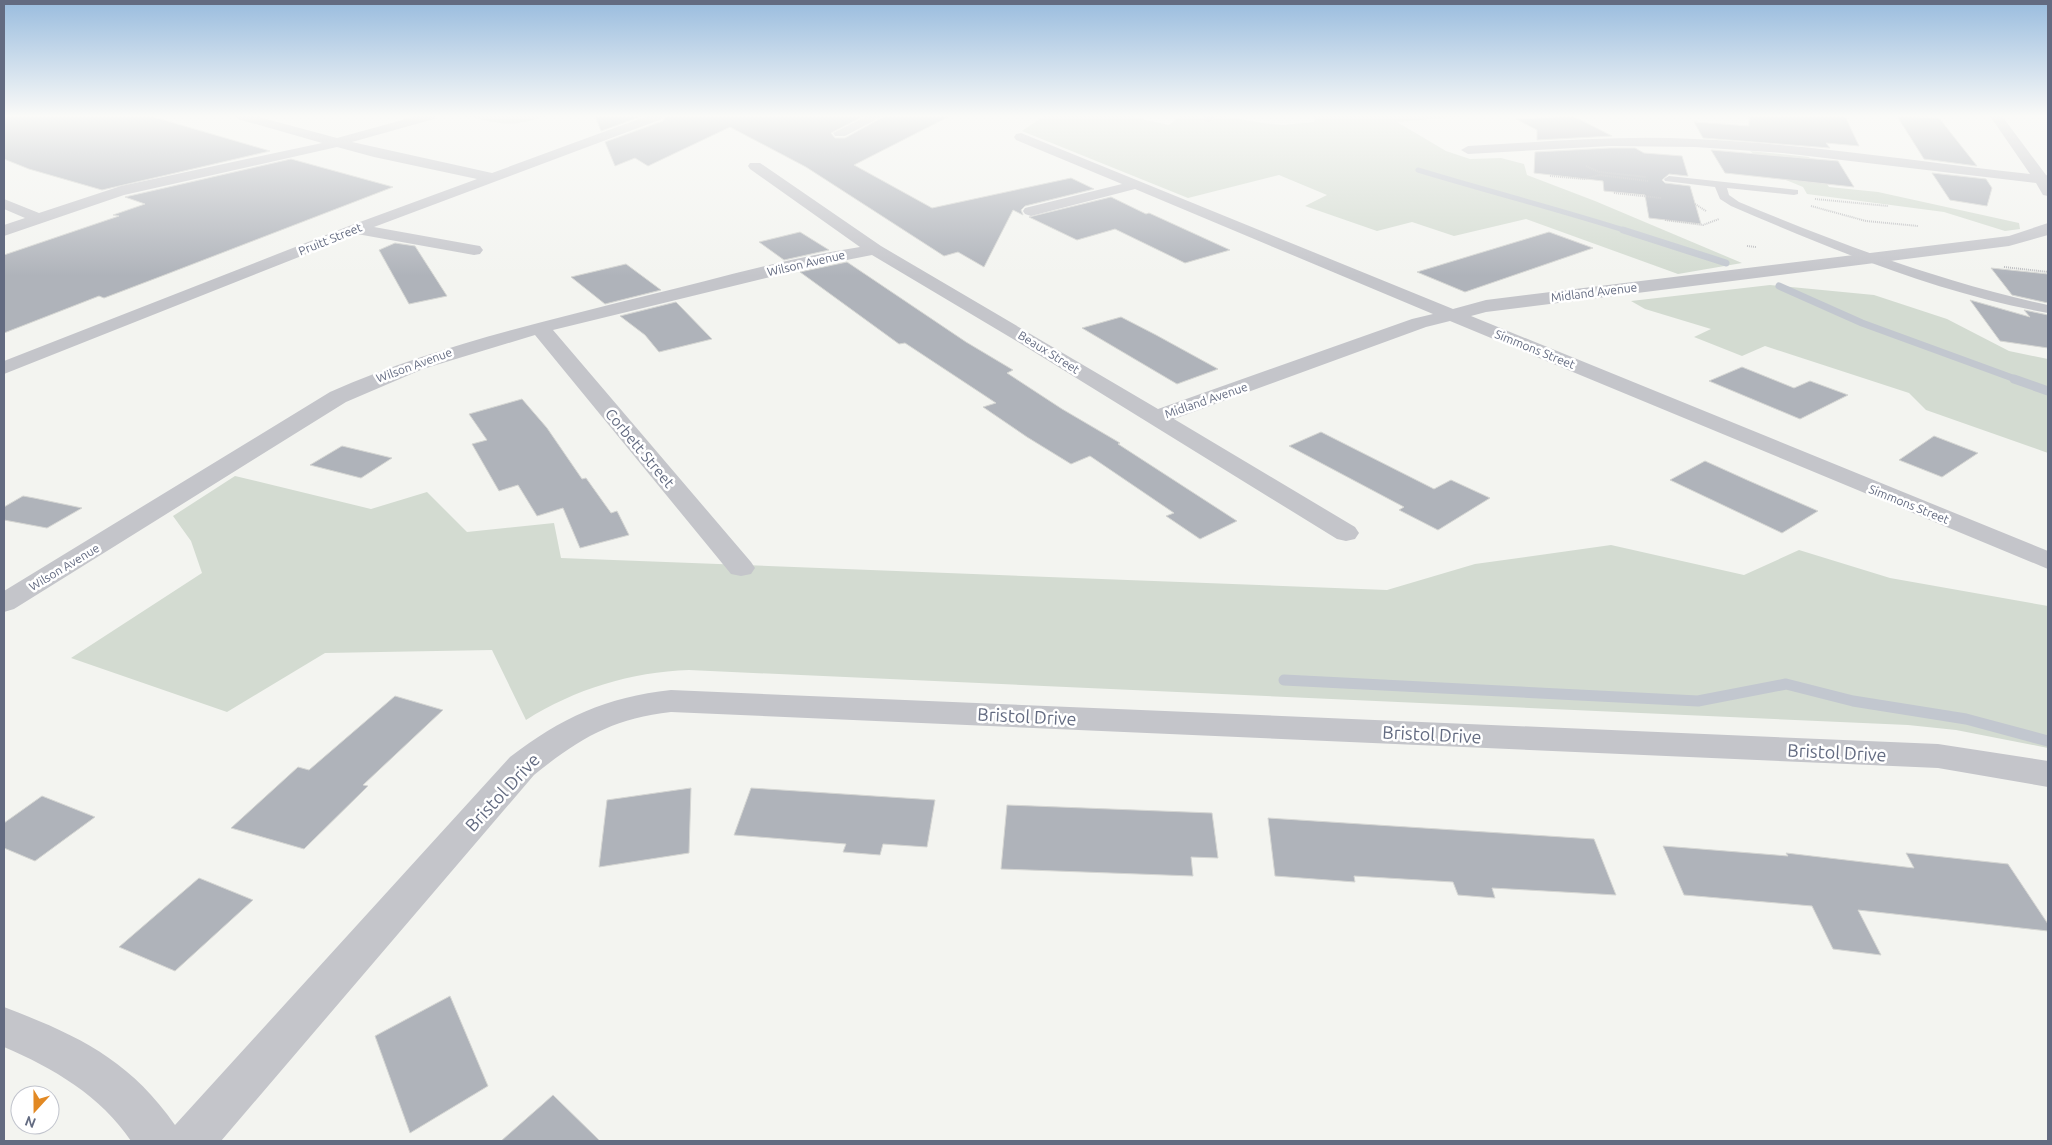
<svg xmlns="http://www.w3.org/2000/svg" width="2052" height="1145" font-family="Ubuntu,sans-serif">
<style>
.green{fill:#d3dbd1}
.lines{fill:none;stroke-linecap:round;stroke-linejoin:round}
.stream-far3{stroke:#c2c7cf;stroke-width:5}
.stream-far2{stroke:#c2c7cf;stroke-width:7}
.stream-far1{stroke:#c2c7cf;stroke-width:9}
.stream{stroke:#c2c7cf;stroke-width:11}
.building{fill:#afb3ba;stroke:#d5d6d3}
.path{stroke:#bbbcbf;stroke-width:2;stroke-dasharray:1 1;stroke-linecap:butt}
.service{fill:#c4c5ca;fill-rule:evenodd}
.minor{fill:#c4c5ca;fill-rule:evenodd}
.labels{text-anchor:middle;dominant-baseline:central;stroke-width:5;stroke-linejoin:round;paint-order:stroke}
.far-street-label{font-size:12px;fill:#636b81;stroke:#fff}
.street-label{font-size:15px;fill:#636b81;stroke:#fff}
.near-street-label{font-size:18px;fill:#636b81;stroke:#fff}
</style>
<rect width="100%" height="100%" fill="#f3f4f0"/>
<g class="green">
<path d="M465,116H546C510,128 502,124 465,116Z"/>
<polygon points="1044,116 1128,116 1169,125 1180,116 1197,116 1198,118 1212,120 1222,116 1263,123 1283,125 1314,122 1315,116 1464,116 1397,122 1446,151 1470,159 1501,158 1524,164 1527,175 1595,201 1742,263 1678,274 1526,219 1454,236 1412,222 1377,231 1305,206 1327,195 1279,175 1188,198 1022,131"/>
<polygon points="1750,151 1809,157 1829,187 1878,192 2019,223 2020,229 2005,231 1944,212 1807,194 1803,187 1786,180"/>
<polygon points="1770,285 1874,295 1947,319 2009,351 2048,359 2048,453 1926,410 1909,393 1765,346 1742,356 1694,337 1711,329 1645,309 1631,301"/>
<path d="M235,476L371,509L427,492L467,532L554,523L561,558L1387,590L1475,564L1611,545L1744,575L1799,550L1890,578L2048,606V748L1956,730L1908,725L689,670C631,672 575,689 526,720L492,650L325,653L227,712L71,658L202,573L191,541L173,516Z"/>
</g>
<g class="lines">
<path class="stream-far3" d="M1418,170C1487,191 1558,209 1627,231"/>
<g class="stream-far2">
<polyline points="1623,230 1726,263"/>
<polyline points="1779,286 1862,323 2018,380"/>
</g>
<polyline class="stream-far1" points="2014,379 2048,391"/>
<polyline class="stream" points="1284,680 1698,701 1786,684 1853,701 1966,719 2048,741"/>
</g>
<g class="building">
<polygon points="4,116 150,116 270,151 102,190 29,169 4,159"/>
<polygon points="595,116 643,116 601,131"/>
<polygon points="666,116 864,116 831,133 835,138 845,138 885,116 950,116 854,165 932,208 1071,178 1094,189 1025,206 1021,210 1023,215 1013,210 984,267 958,252 944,256 806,167 730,127 648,166 635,158 615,166 605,142 663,121"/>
<polygon points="1573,116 1612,136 1537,140 1537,130 1516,119"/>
<polygon points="1749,116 1845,116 1859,146 1826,143 1830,148 1703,138 1694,122 1749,126"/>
<polygon points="1897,116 1939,118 1977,166 1924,159"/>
<polygon points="1610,148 1635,148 1644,153 1682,156 1688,176 1669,174 1662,180 1665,183 1690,186 1701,224 1649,218 1645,195 1604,191 1603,181 1534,173 1535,152"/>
<polygon points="1711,150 1838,161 1854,187 1725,173"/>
<polygon points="291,159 393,187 167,274 104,298 99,296 4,333 4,255 119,216 113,215 145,204 125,197"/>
<polygon points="1932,173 1986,179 1992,188 1987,206 1950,200"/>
<polygon points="1111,197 1146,214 1149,213 1230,250 1185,263 1115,229 1077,240 1029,217"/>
<polygon points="800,232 829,250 784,260 759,242"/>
<polygon points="1549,232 1593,248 1465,292 1417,272"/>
<polygon points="395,243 415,246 447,296 409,304 379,250"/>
<polygon points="847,262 966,342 1013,370 1007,373 1062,409 1120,443 1118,444 1237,521 1200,539 1166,516 1174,513 1090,456 1071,464 1027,437 983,407 996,403 905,343 899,344 800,272"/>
<polygon points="626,264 661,290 605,304 571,277"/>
<polygon points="1991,268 2048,274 2048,303 2012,295"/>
<polygon points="1970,300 2030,317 2024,310 2048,315 2048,348 2000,341"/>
<polygon points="676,302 712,339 659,352 645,335 620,316"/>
<polygon points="1121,317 1156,335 1218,369 1177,384 1082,328"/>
<polygon points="1742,367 1794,388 1810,381 1848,395 1800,419 1709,381"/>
<polygon points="522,399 547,428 582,479 586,478 611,513 617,511 629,535 580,548 563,508 537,516 518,485 499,491 472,444 487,440 469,414"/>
<polygon points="1321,432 1434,489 1451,480 1490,498 1438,530 1399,510 1404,507 1289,446"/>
<polygon points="1934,436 1978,453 1942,477 1899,460"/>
<polygon points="342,446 392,458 361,478 310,465"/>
<polygon points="1705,461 1747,480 1818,511 1782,533 1670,480"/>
<polygon points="23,496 34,498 82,508 47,528 4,520 4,507"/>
<polygon points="395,696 443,710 363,785 368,786 304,849 231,828 298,767 309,770"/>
<polygon points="691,788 689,853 599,867 607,800"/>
<polygon points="751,788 935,800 927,847 883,844 880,855 843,852 846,844 734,835"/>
<polygon points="42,796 95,817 35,861 4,848 4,823"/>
<polygon points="1007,805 1212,813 1218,858 1191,857 1193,876 1001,869"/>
<polygon points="1268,818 1594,839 1616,895 1492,888 1495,898 1458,895 1453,882 1354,876 1355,882 1275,876"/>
<polygon points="1663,846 1788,856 1786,853 1914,868 1906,853 2008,864 2048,924 2048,931 1858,910 1881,955 1833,949 1812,906 1684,895"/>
<polygon points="199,878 253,900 175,971 119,947"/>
<polygon points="450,996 488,1086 410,1133 375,1036"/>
<polygon points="553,1095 600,1141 501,1141 543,1104"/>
</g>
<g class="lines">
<g class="path">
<polyline points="1586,166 1599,172 1646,177"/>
<polyline points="1550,176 1584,179 1599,175 1648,181"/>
<polyline points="1614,193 1661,198"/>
<polyline points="1815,199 1888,206"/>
<polyline points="1695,204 1706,211"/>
<polyline points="1811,206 1866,221 1918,226"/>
<polyline points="1665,220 1703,225 1719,219"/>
<polyline points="1747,246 1756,247"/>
<polyline points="2004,267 2048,272"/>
</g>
<path class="service" d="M1669,176L1798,190V194L1794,195L1727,188L1729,195L1739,202C1840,244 1941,282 2048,305V313C1938,293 1833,250 1731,206L1720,199L1715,187L1665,181L1664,179Z"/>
<g class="minor">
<polygon points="236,116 255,116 337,138 417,116 436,116 434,119 352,142 492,173 647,116 664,116 662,119 374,227 474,245 480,246 483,250 480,254 474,255 357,234 4,374 4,361 349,226 477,179 374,157 337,147 124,195 4,236 4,225 25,218 4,209 4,199 39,213 121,186 322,143 238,119"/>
<polygon points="867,116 883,116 845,136 835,136 833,133"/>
<polygon points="1204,116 1217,116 1209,122 1204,121"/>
<path d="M1990,116H2002L2046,175L2048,176V196L2043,195L2036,183L1783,153L1695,147L1610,146L1468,154L1461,150L1468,146C1544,142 1619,135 1695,139C1807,144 1919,162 2030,174Z"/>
<path d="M1021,133L1453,309L1486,300L2009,236L2048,223V235L2009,246L1486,312L1471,316L2048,551V569L1450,321L1426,327L1174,419L1355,527L1359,533L1355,539L1346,541L1337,539L1013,339L872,255L811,267L553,330L751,562L755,568L751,574L741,576L731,574L535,335L423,369L346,402L14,609L4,612V591L330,392C432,347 538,323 645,296C716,279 787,258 860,247L750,169L748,166L750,163H760L881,246L1158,409L1412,319L1433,314L1135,189L1031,216L1025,214L1023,211L1025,208L1122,184L1016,140L1014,137L1016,134Z"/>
<path d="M671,690L1938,744L2048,761V787L1938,768L671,712C612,719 580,738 534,775L221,1141H131C101,1096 53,1068 4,1047V1007C77,1035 129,1059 175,1125L510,757C561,718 606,697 671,690Z"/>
</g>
</g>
<linearGradient id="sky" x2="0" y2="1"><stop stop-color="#99bcde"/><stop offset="0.42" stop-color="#fafaf8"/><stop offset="1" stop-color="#fafaf8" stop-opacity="0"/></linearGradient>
<rect width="2052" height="276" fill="url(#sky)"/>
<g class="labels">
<g class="far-street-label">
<text transform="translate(330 239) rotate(-22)">Pruitt Street</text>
<text transform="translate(806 263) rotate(-13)">Wilson Avenue</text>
<text transform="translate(1594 292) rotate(-7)">Midland Avenue</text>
<text transform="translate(1535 349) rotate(22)">Simmons Street</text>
<text transform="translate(1049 352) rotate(32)">Beaux Street</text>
<text transform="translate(414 365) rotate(-20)">Wilson Avenue</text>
<text transform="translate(1206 400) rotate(-19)">Midland Avenue</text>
<text transform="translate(1909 504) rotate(22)">Simmons Street</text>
<text transform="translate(64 567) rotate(-31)">Wilson Avenue</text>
</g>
<g class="street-label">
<text transform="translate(640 448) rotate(50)">Corbett Street</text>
</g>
<g class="near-street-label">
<text transform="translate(1027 716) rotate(3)">Bristol Drive</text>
<text transform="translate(1432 734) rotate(3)">Bristol Drive</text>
<text transform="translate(1837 752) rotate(3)">Bristol Drive</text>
<text transform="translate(502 792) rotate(-47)">Bristol Drive</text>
</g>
</g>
<rect width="2052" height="1145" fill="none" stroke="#636b81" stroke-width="10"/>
<g transform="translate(35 1110) rotate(201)"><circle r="24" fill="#ffffff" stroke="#c1c4cd"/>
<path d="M0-4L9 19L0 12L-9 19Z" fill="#e28923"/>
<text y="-8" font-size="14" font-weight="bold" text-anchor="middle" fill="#636b81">N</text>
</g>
</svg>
